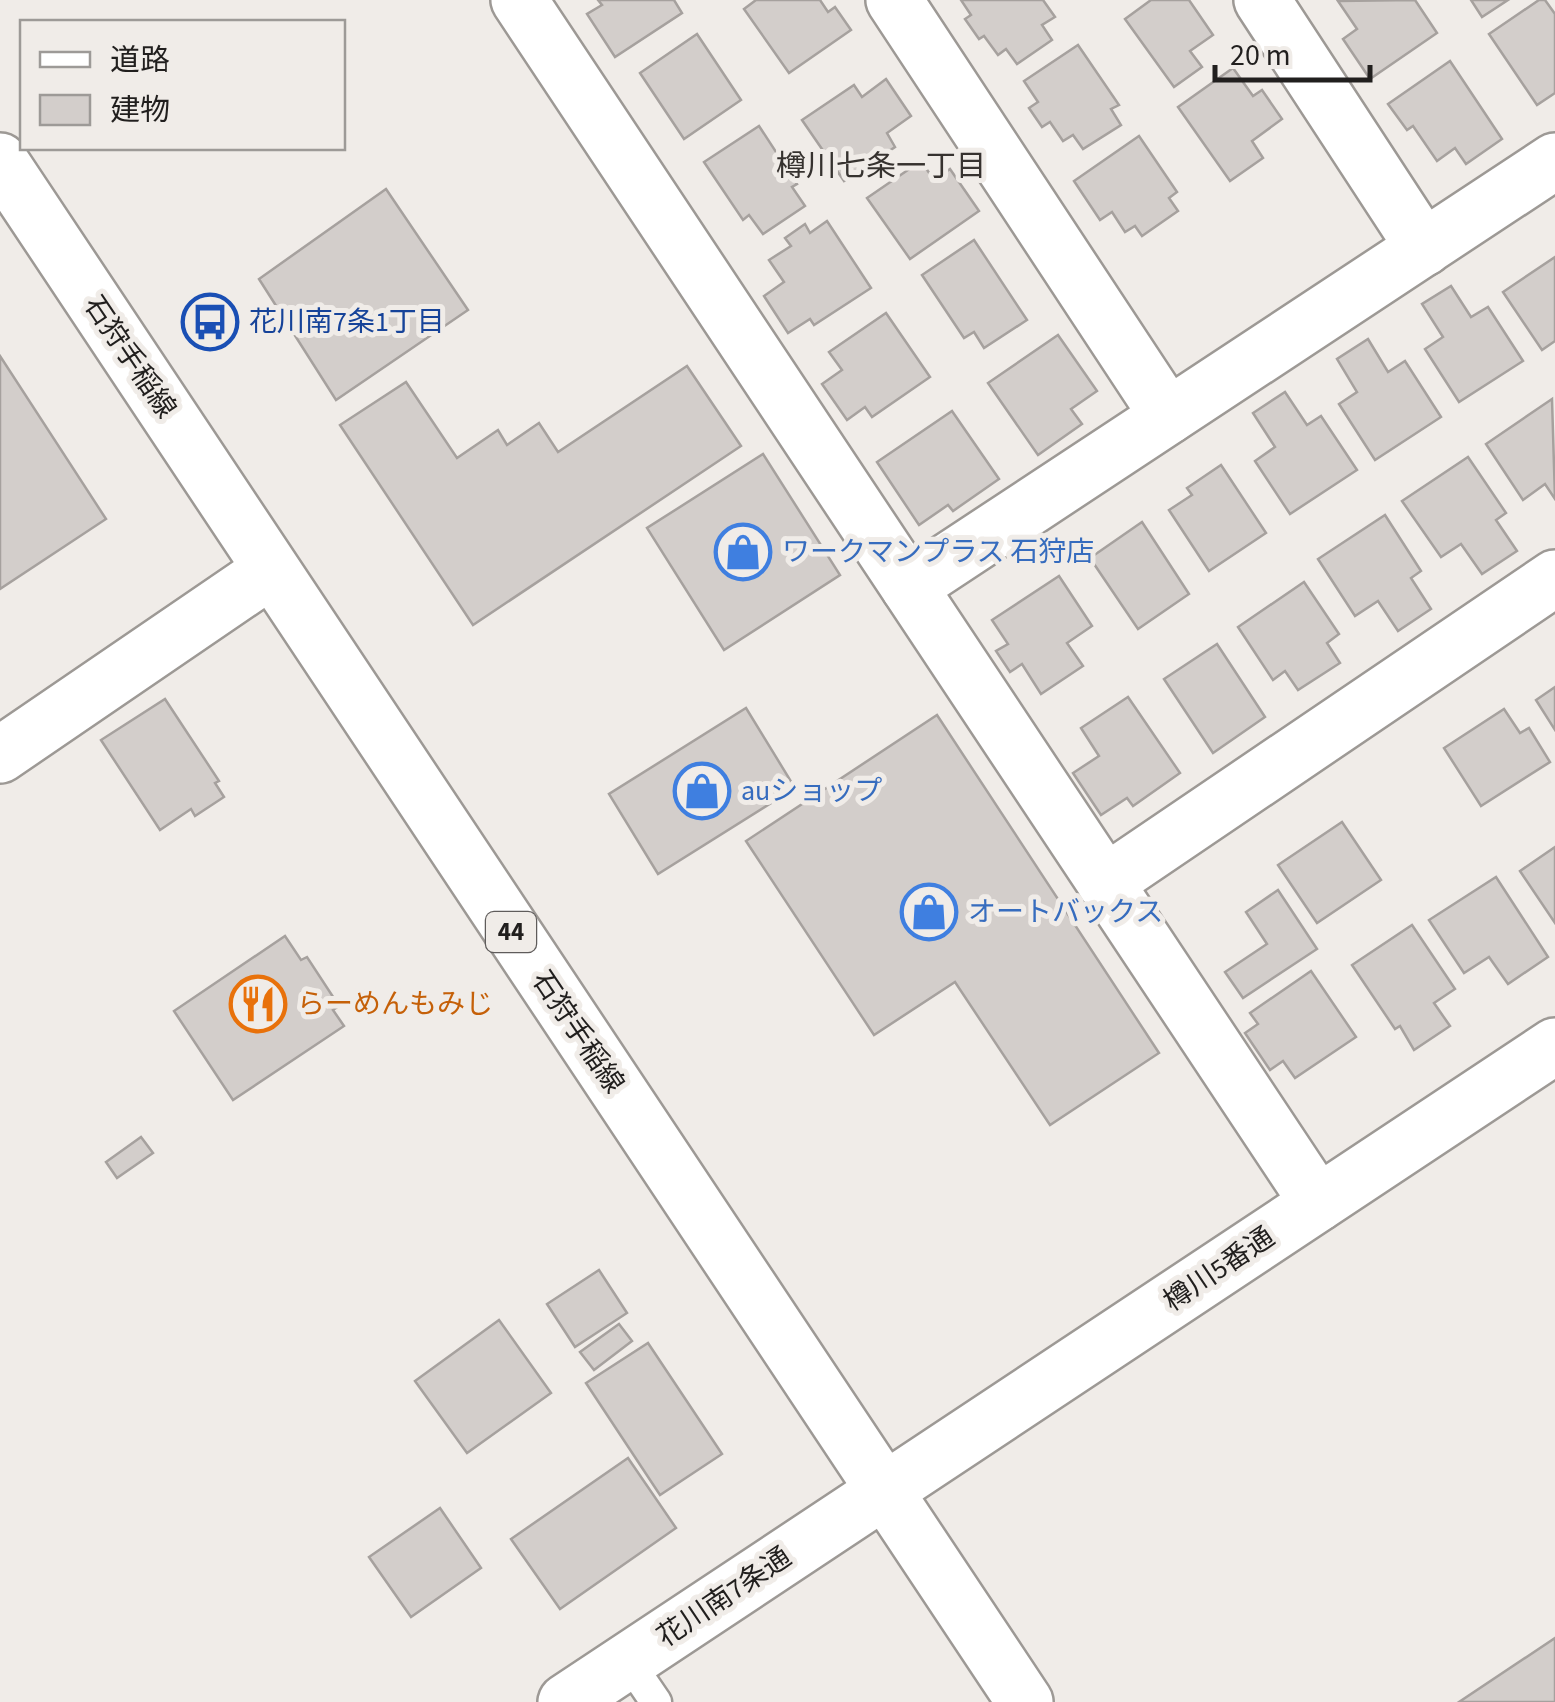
<svg xmlns="http://www.w3.org/2000/svg" width="1555" height="1702" font-family="'Source Sans 3','Noto Sans JP',sans-serif">
<style>
.building{fill:#d3cecb;stroke:#a6a19e;stroke-width:2.5}
.lines{fill:none;stroke-linecap:round;stroke-linejoin:round}
.lane-casing{stroke:#9d9995;stroke-width:35}
.street-casing{stroke:#9d9995;stroke-width:60}
.secondary-casing{stroke:#9d9995;stroke-width:60}
.primary-casing{stroke:#9d9995;stroke-width:60}
.lane{stroke:#fff;stroke-width:30}
.street{stroke:#fff;stroke-width:55}
.secondary{stroke:#fff;stroke-width:55}
.primary{stroke:#fff;stroke-width:55}
.labels{text-anchor:middle;dominant-baseline:central;stroke-width:10;stroke-linejoin:round;paint-order:stroke}
.shield{fill:#f0ece8;stroke:#5f5c5b;stroke-width:2.5}
.shield-label{font-size:25px;font-weight:bold;fill:#211f1e}
.transit-label{font-size:28px;fill:#164399;stroke:#f0ece8;text-anchor:start}
.street-label{font-size:28px;fill:#211f1e;stroke:#f0ece8}
.shop-label{font-size:28px;fill:#366cbe;stroke:#f0ece8;text-anchor:start}
.food-label{font-size:28px;fill:#c56008;stroke:#f0ece8;text-anchor:start}
.neighbourhood-label{font-size:30px;fill:#36322f;stroke:#f0ece8}
</style>
<rect width="100%" height="100%" fill="#f0ece8"/>
<g class="building">
<polygon points="598,0 674,0 682,13 615,57 587,14 602,5"/>
<polygon points="756,0 820,0 828,12 835,7 851,30 789,73 744,9"/>
<polygon points="961,0 1043,0 1055,17 1042,25 1052,40 1017,64 1006,49 998,55 984,36 979,39 965,19 971,15"/>
<polygon points="1151,0 1189,0 1213,35 1190,51 1202,67 1174,87 1125,19"/>
<polygon points="1415,0 1437,33 1370,79 1343,39 1357,29 1338,1"/>
<polygon points="1471,0 1508,0 1482,17"/>
<polygon points="1539,0 1545,0 1555,14 1555,93 1537,105 1489,34"/>
<polygon points="697,34 741,100 684,139 640,73"/>
<polygon points="1078,45 1119,105 1111,109 1121,125 1083,149 1073,135 1063,141 1050,122 1042,127 1029,108 1038,102 1024,81"/>
<polygon points="1450,61 1502,139 1466,164 1455,148 1437,161 1413,126 1407,130 1388,104"/>
<polygon points="1233,68 1253,96 1262,90 1282,119 1252,141 1263,158 1230,181 1178,107"/>
<polygon points="886,79 911,116 887,133 895,147 844,181 802,120 854,85 862,97"/>
<polygon points="759,126 797,184 792,187 805,206 763,234 749,215 743,220 704,162"/>
<polygon points="1139,136 1177,192 1169,198 1178,211 1142,236 1135,226 1125,232 1112,212 1100,220 1074,181"/>
<polygon points="921,161 934,180 950,169 979,211 910,259 867,198"/>
<polygon points="386,189 468,310 336,400 259,279"/>
<polygon points="827,221 871,288 814,325 810,319 788,333 764,296 784,282 769,260 791,246 785,238 805,224 810,233"/>
<polygon points="974,240 1027,320 984,348 974,332 964,338 922,275"/>
<polygon points="1555,257 1555,341 1542,350 1503,292"/>
<polygon points="1451,286 1471,317 1488,307 1523,361 1459,402 1425,349 1443,337 1422,304"/>
<polygon points="886,313 930,377 872,417 865,407 847,420 822,384 842,370 829,352"/>
<polygon points="1058,335 1097,391 1071,409 1082,424 1038,455 988,383"/>
<polygon points="1368,339 1388,372 1405,361 1441,417 1375,460 1339,404 1357,392 1337,359"/>
<polygon points="0,356 106,519 0,589"/>
<polygon points="687,366 741,446 473,625 340,425 406,382 457,458 498,430 507,445 539,423 558,452"/>
<polygon points="1285,392 1307,425 1321,416 1357,470 1290,514 1255,461 1275,447 1253,413"/>
<polygon points="1552,399 1555,499 1545,484 1523,500 1486,444"/>
<polygon points="952,411 999,479 953,511 948,505 919,525 877,462"/>
<polygon points="763,454 840,575 724,650 647,528"/>
<polygon points="1468,457 1506,513 1496,520 1517,551 1482,574 1461,544 1441,557 1402,501"/>
<polygon points="1221,465 1266,533 1209,571 1169,510 1192,495 1187,488"/>
<polygon points="1385,515 1421,571 1411,578 1431,609 1398,631 1378,601 1355,616 1318,559"/>
<polygon points="1142,522 1189,594 1138,629 1090,558"/>
<polygon points="1059,576 1092,626 1067,643 1083,666 1041,694 1022,664 1010,672 996,651 1008,644 992,620"/>
<polygon points="1304,582 1339,634 1327,643 1340,663 1298,690 1285,671 1273,680 1238,627"/>
<polygon points="1217,644 1265,717 1213,753 1164,679"/>
<polygon points="1555,687 1555,730 1536,700"/>
<polygon points="1128,697 1180,773 1133,806 1127,798 1101,815 1073,773 1099,756 1081,728"/>
<polygon points="165,699 219,781 215,783 224,797 195,816 191,809 160,830 101,740"/>
<polygon points="746,708 795,788 658,874 609,794"/>
<polygon points="1504,709 1520,733 1529,728 1550,762 1481,806 1444,748"/>
<polygon points="937,715 1159,1053 1050,1125 955,982 874,1035 746,841"/>
<polygon points="1342,822 1381,880 1317,923 1278,865"/>
<polygon points="1555,847 1555,923 1520,871"/>
<polygon points="1496,877 1548,957 1508,984 1489,957 1464,973 1429,920"/>
<polygon points="1278,890 1317,949 1243,998 1225,972 1267,944 1246,912"/>
<polygon points="1412,925 1455,989 1434,1003 1450,1026 1414,1050 1400,1026 1395,1029 1352,965"/>
<polygon points="285,936 301,960 307,957 339,1006 333,1010 344,1026 233,1100 174,1011"/>
<polygon points="1311,971 1356,1037 1295,1078 1283,1061 1270,1070 1245,1033 1258,1024 1250,1013"/>
<polygon points="141,1137 153,1153 117,1178 106,1162"/>
<polygon points="599,1270 627,1313 575,1347 547,1304"/>
<polygon points="499,1320 551,1393 467,1453 415,1381"/>
<polygon points="619,1324 632,1341 594,1370 580,1352"/>
<polygon points="648,1343 722,1454 660,1495 586,1383"/>
<polygon points="628,1458 676,1528 560,1609 511,1539"/>
<polygon points="440,1508 481,1568 411,1617 369,1557"/>
<polygon points="1555,1638 1555,1702 1459,1702"/>
</g>
<g class="lines">
<g class="lane-casing">
<polyline id="lane" points="628,1661 656,1702"/>
</g>
<g class="street-casing">
<g id="street">
<polyline points="519,0 1318,1203"/>
<polyline points="894,0 1168,416"/>
<polyline points="1262,0 1424,248"/>
<polyline points="909,587 1555,161"/>
<polyline points="0,755 271,570"/>
<polyline points="1105,883 1555,578"/>
</g>
</g>
<g class="secondary-casing">
<polyline id="secondary" points="566,1702 1555,1046"/>
</g>
<g class="primary-casing">
<polyline id="primary" points="0,161 1025,1702"/>
</g>
<use href="#lane" class="lane"/>
<use href="#street" class="street"/>
<use href="#secondary" class="secondary"/>
<use href="#primary" class="primary"/>
</g>
<defs>
<g id="bus-ring" transform="scale(2.875)"><circle r="9.5" fill="#f0ece8" stroke="#1a4fb4" stroke-width="1.5"/><path d="M-5-6H5V4H4V6H2V4H-2V6H-4V4H-5ZM-3.5-4V0h7V-4ZM-3.5 1.2v1.5H-2V1.2ZM2 1.2v1.5H3.5V1.2Z" fill="#1a4fb4"/></g>
<g id="shop-ring" transform="scale(2.875)"><circle r="9.5" fill="#f0ece8" stroke="#3f7fe0" stroke-width="1.5"/><path d="M-5-2.5h2.3a2.7 3.5 0 0 1 5.4 0H5L5.5 6h-11ZM-1.5-2.5h3a1.5 2.3 0 0 0-3 0Z" fill="#3f7fe0"/></g>
<g id="restaurant-ring" transform="scale(2.875)"><circle r="9.5" fill="#f0ece8" stroke="#e8710a" stroke-width="1.5"/><path d="M-5-6h1v4h1v-4h1v4h1v-4h1v5L-1.5 .5V6h-2V.5L-5-1ZM5-6V6H3V1.5H1.5Q1.5-4 5-6Z" fill="#e8710a"/></g>
</defs>
<g fill-rule="evenodd">
<use href="#bus-ring" x="210" y="322"/>
<use href="#shop-ring" x="743" y="552"/>
<use href="#shop-ring" x="702" y="791"/>
<use href="#shop-ring" x="929" y="912"/>
<use href="#restaurant-ring" x="258" y="1004"/>
</g>
<g class="labels">
<rect class="shield" x="486" y="912" width="50" height="40" rx="8"/>
<g class="shield-label">
<text x="511" y="932">44</text>
</g>
<g class="transit-label">
<text x="249" y="322">花川南7条1丁目</text>
</g>
<g class="street-label">
<text transform="translate(130 357) rotate(56)">石狩手稲線</text>
<text transform="translate(578 1032) rotate(56)">石狩手稲線</text>
<text transform="translate(1219 1269) rotate(-34)">樽川5番通</text>
<text transform="translate(724 1597) rotate(-34)">花川南7条通</text>
</g>
<g class="shop-label">
<text x="782" y="552">ワークマンプラス 石狩店</text>
<text x="741" y="791">auショップ</text>
<text x="968" y="912">オートバックス</text>
</g>
<g class="food-label">
<text x="297" y="1004">らーめんもみじ</text>
</g>
<g class="neighbourhood-label">
<text x="881" y="166">樽川七条一丁目</text>
</g>
</g>
<rect x="20" y="20" width="325" height="130" fill="#f0ece8" stroke="#9d9a97" stroke-width="2.5"/>
<rect x="40" y="52" width="50" height="15" fill="#ffffff" stroke="#9d9a97" stroke-width="2.5"/>
<text x="110" y="70" font-size="30" fill="#211f1e">道路</text>
<rect x="40" y="95" width="50" height="30" fill="#d3cecb" stroke="#9d9a97" stroke-width="2.5"/>
<text x="110" y="120" font-size="30" fill="#211f1e">建物</text>
<path d="M1215 65v15h155v-15" fill="none" stroke="#211f1e" stroke-width="5"/>
<text x="1230" y="65" font-size="30" fill="#211f1e" stroke="#f0ece8" stroke-width="8" paint-order="stroke">20 m</text>
</svg>
